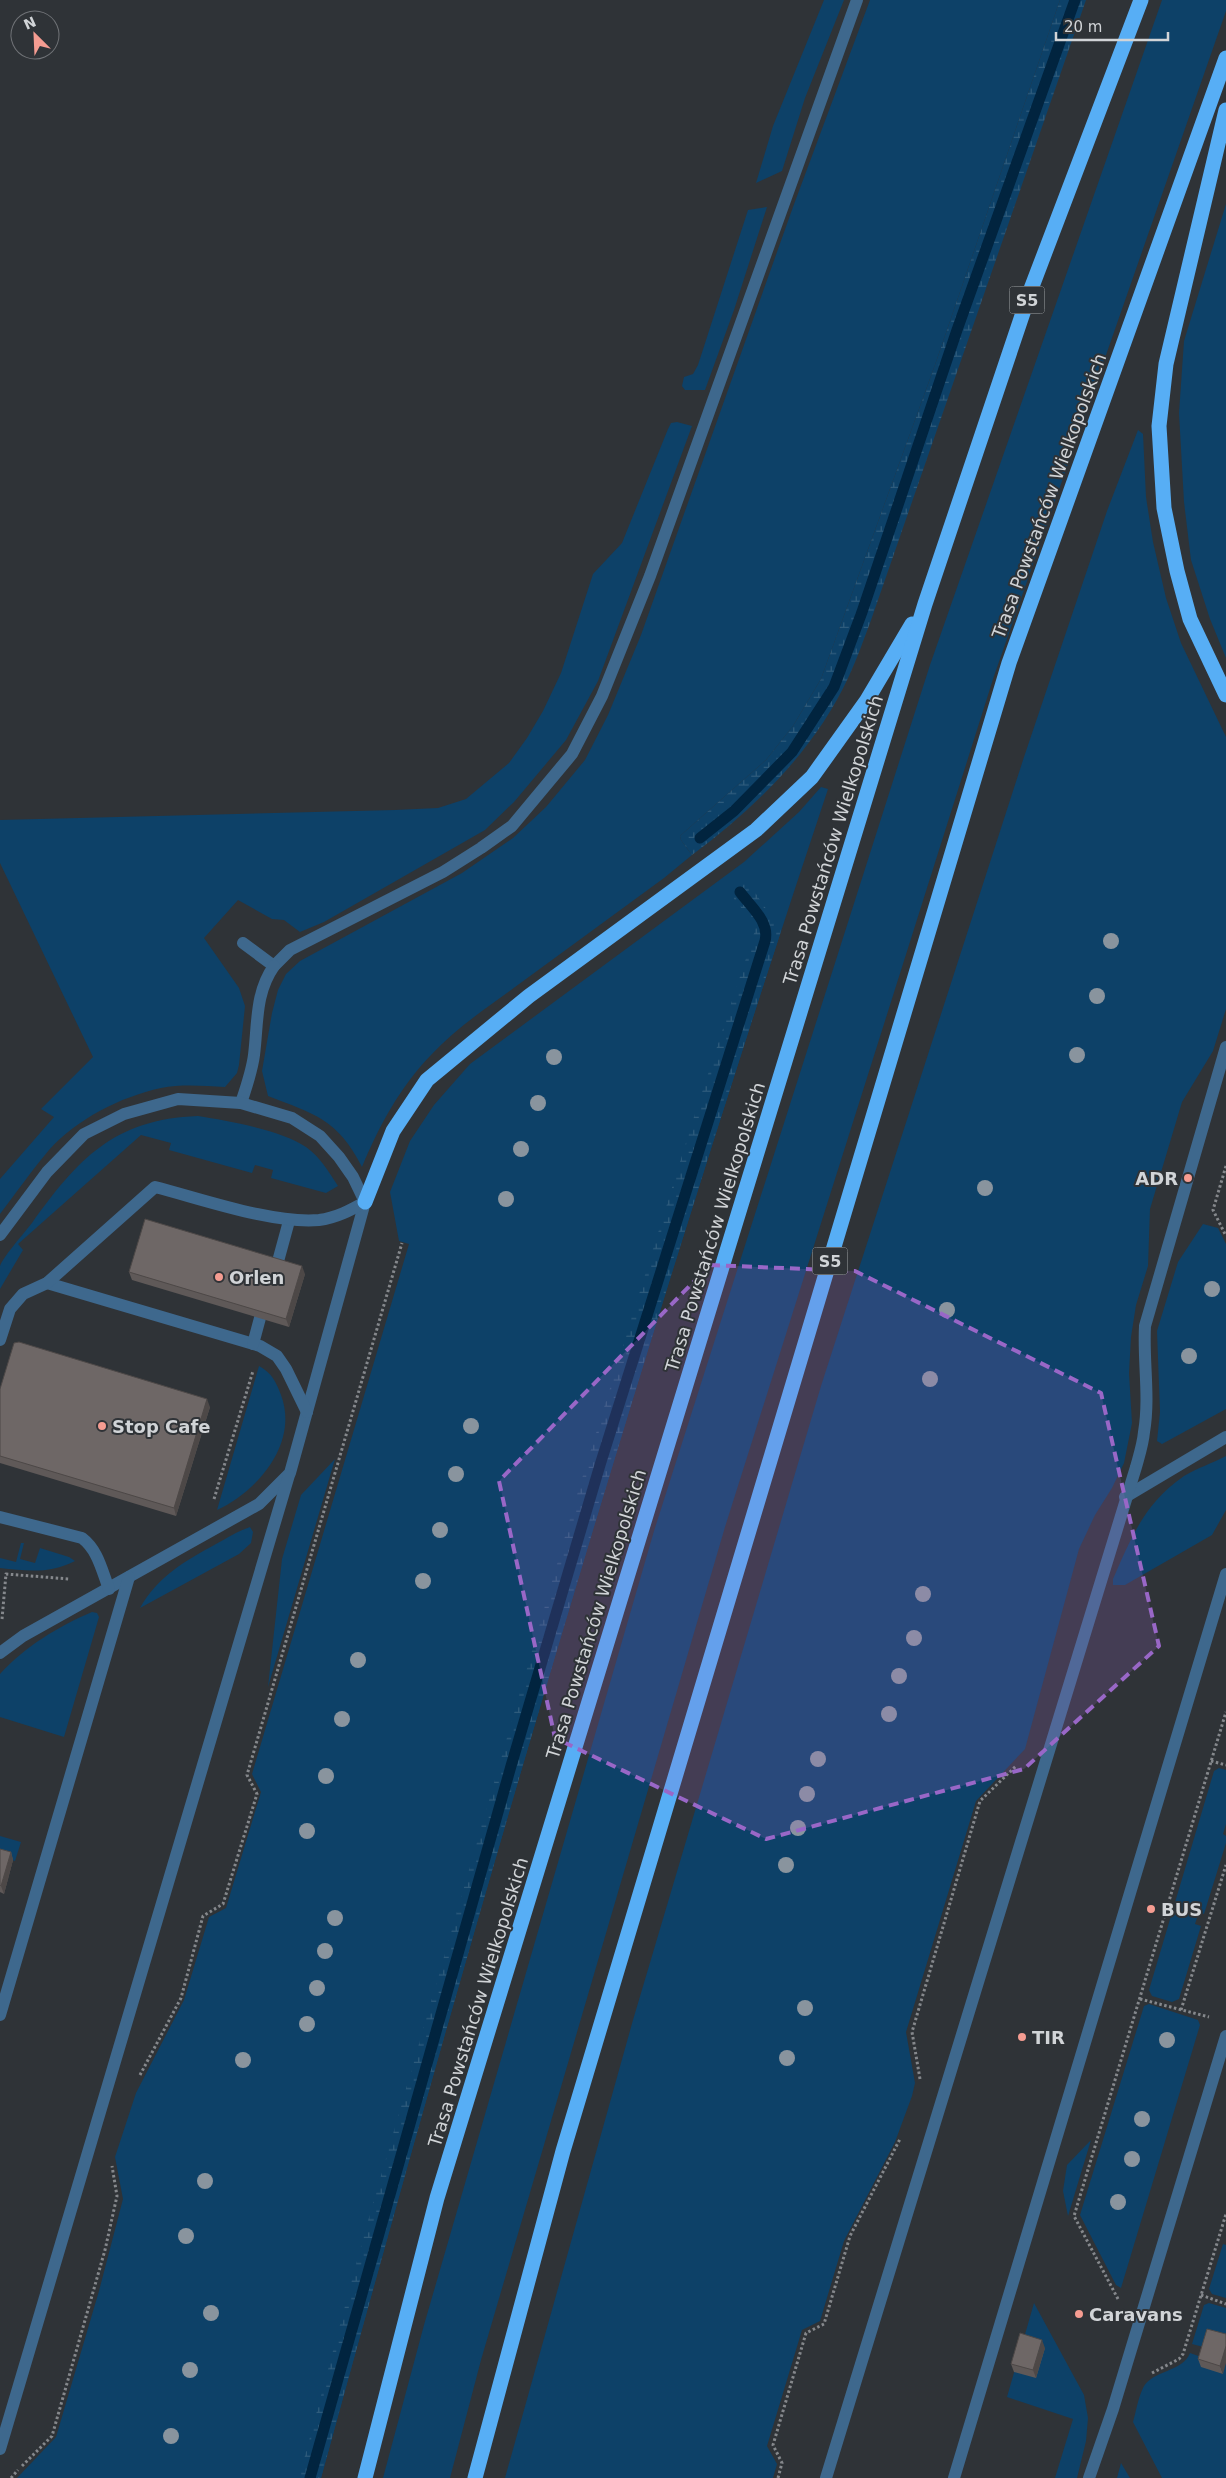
<svg xmlns="http://www.w3.org/2000/svg" width="1226" height="2478" font-family="'DejaVu Sans',sans-serif">
<style>
.green{fill:#0d4168}
.wetland{fill:url(#wetland-marsh)}
.lines{fill:none;stroke-linecap:round;stroke-linejoin:round}
.stream{stroke:#01243f;stroke-width:11}
.path{stroke:#85888c;stroke-width:3;stroke-dasharray:2.5 2.5;stroke-linecap:butt}
.minor{stroke:#3e688d;stroke-width:12}
.highway{stroke:#57aef5;stroke-width:15}
.tree{fill:#89949e}
.wall{fill:#5f5958}
.shaded-wall{fill:#4d4847}
.building{fill:#6e6766;stroke:#4d4847}
.marked{fill:#9967c7;fill-opacity:0.2;stroke:#9967c7;stroke-width:4;stroke-dasharray:10 6;stroke-linejoin:round}
.poi-dot{fill:#f59c91;stroke:#2f3337;stroke-width:2}
.labels{text-anchor:middle;dominant-baseline:central;stroke-width:4;stroke-linejoin:round;paint-order:stroke}
.shield{fill:#2f3337;stroke:#a0a4a7;stroke-width:1}
.shield-label{font-size:16px;font-weight:bold;fill:#d1d4d7}
.street-label{font-size:18px;fill:#d1d4d7;stroke:#2f3337}
.poi-label{font-size:18px;font-weight:bold;fill:#d1d4d7;stroke:#2f3337;text-anchor:start}
</style>
<defs>
<pattern id="wetland-marsh" width="20" height="14" patternUnits="userSpaceOnUse" patternTransform="scale(1.25)"><rect width="20" height="14" fill="#0d4168"/><path d="M1 5h8M5 5V1M11 12h8M15 12V8" fill="none" stroke="#2f5c7d"/></pattern>
</defs>
<rect width="100%" height="100%" fill="#2f3337"/>
<g class="green">
<polygon points="824,0 844,0 805,98 782,171 756,183 773,126"/>
<path d="M870,0H1060L935,365L821,679L793,726L766,760L680,836L681,840L692,855L664,878C618,912 572,945 526,979C494,1003 459,1025 431,1055C400,1087 379,1126 362,1167C338,1119 314,1114 268,1096L262,1071L272,1013L278,990L286,974L300,961L462,873L513,838L546,807L585,760L608,715L641,635L793,207Z"/>
<polygon points="1162,0 1226,0 1226,11 994,676 725,1527 481,2360 450,2478 383,2478 424,2325 654,1531 930,665"/>
<polygon points="1226,204 1226,658 1210,619 1191,560 1184,502 1179,413 1184,341"/>
<polygon points="767,207 734,310 705,390 685,390 682,386 684,377 693,374 698,365 748,210"/>
<path d="M677,422L692,426L598,681L566,740L514,802L485,830L324,922L300,932L284,920L272,919L238,900L204,938L239,988L245,1006L239,1065L237,1073L225,1087C204,1086 182,1084 161,1088C120,1097 77,1119 49,1150C32,1170 16,1193 0,1214V1179L54,1117L41,1109L93,1057L0,863V820L395,810L438,808L466,799L509,763L527,738L543,711L561,673L593,574L622,543L668,429L671,423Z"/>
<polygon points="1138,430 1143,434 1146,497 1153,542 1166,598 1181,643 1226,737 1226,1009 1213,1051 1182,1102 1150,1209 1148,1266 1136,1305 1131,1337 1129,1373 1132,1423 1124,1463 1112,1488 1095,1515 1079,1549 1025,1749 976,1801 906,2032 915,2083 912,2096 895,2142 844,2241 820,2321 802,2330 767,2446 777,2464 773,2478 505,2478 633,2020 821,1386 1024,757 1107,511"/>
<path d="M821,787L828,789C642,1347 476,1911 321,2478H17L56,2437L99,2291L123,2199L115,2157L136,2093L184,2000L209,1917L226,1908L261,1792L252,1774L409,1244L399,1241L390,1192L410,1141L434,1105L470,1064L744,862L799,812Z"/>
<path d="M198,1116C229,1121 281,1130 306,1147C320,1157 329,1172 338,1186L326,1193L271,1178L273,1170L255,1165L252,1173L169,1150L171,1143L141,1135L18,1244L23,1250L0,1289C0,1283 0,1273 0,1266C3,1257 25,1232 32,1223C78,1159 114,1119 198,1116Z"/>
<polygon points="1203,1224 1218,1228 1226,1244 1226,1409 1162,1444 1157,1441 1160,1412 1157,1331 1178,1262"/>
<path d="M259,1366C272,1373 276,1382 281,1395C299,1443 258,1491 217,1510Z"/>
<path d="M1226,1456V1510L1212,1535L1125,1585H1113V1579C1132,1536 1144,1504 1184,1476C1197,1468 1213,1463 1226,1456Z"/>
<polygon points="335,1459 268,1687 282,1559 301,1495"/>
<path d="M250,1527L253,1532L251,1543L239,1554L140,1608C158,1576 185,1561 216,1544C227,1538 238,1531 250,1527Z"/>
<path d="M21,1543H24L20,1559L35,1563L40,1548L69,1557L75,1561C50,1574 27,1571 0,1568V1558L16,1562Z"/>
<path d="M92,1612L97,1613L99,1617L64,1737L0,1717V1674C24,1647 59,1626 92,1612Z"/>
<polygon points="1219,1768 1226,1770 1226,1824 1223,1834 1226,1836 1226,1843 1204,1914 1199,1912 1195,1924 1201,1926 1179,1999 1172,2002 1152,1996 1149,1990 1214,1771"/>
<polygon points="0,1836 21,1842 15,1861 0,1856"/>
<polygon points="1149,2004 1198,2020 1200,2025 1121,2288 1116,2285 1080,2215 1144,2006"/>
<polygon points="1091,2140 1068,2216 1063,2191 1067,2165"/>
<polygon points="1223,2244 1226,2245 1226,2298 1212,2294 1209,2289"/>
<polygon points="1034,2303 1084,2395 1088,2418 1086,2441 1077,2478 1055,2478 1073,2419 1007,2397"/>
<polygon points="1209,2303 1226,2308 1226,2342 1207,2348 1192,2344 1204,2305"/>
<path d="M1190,2353L1204,2358L1222,2374L1226,2363V2478H1162L1133,2422C1136,2412 1138,2398 1143,2388C1152,2370 1183,2372 1190,2353Z"/>
<polygon points="1121,2463 1130,2478 1117,2478"/>
</g>
<g class="wetland">
<path d="M1060,0H1086L870,623C863,641 857,659 849,676C815,750 756,807 692,855L681,840L680,836L766,760L793,726L821,679L935,365Z"/>
<path d="M745,883L752,888L781,931C614,1442 463,1959 321,2478H299L364,2235L576,1498L693,1120L753,937L756,926L734,899L733,888Z"/>
</g>
<g class="lines">
<g class="stream">
<polyline points="700,838 734,811 792,752 834,687 862,612 957,330 1075,0"/>
<path d="M310,2478L511,1766L600,1465L765,941C770,922 751,907 740,892"/>
</g>
<g class="path">
<polyline points="1226,1166 1213,1210 1226,1236"/>
<polyline points="214,1499 253,1371"/>
<polyline points="2,1619 6,1574 69,1579"/>
<polyline points="1211,1761 1226,1765"/>
<polyline points="1140,1999 1209,2017"/>
<polyline points="1181,2010 1226,1865"/>
<polyline points="140,2075 181,1998 203,1916 223,1904 257,1794 247,1775 402,1243"/>
<polyline points="920,2079 912,2032 980,1801 1016,1766"/>
<polyline points="1201,2295 1226,2304"/>
<polyline points="1118,2299 1074,2216 1226,1712"/>
<polyline points="1152,2373 1179,2359 1183,2354 1226,2214"/>
<polyline points="22,2466 52,2436 105,2250 117,2196 112,2166"/>
<polyline points="11,2478 18,2470"/>
<polyline points="778,2478 782,2463 773,2445 806,2333 824,2324 850,2236 900,2139"/>
</g>
<g class="minor">
<polyline points="243,943 274,966 290,950 443,872 481,848 512,826 572,754 602,696 650,576 857,0"/>
<path d="M241,1103C246,1088 252,1071 254,1055C258,1023 255,993 274,966"/>
<polyline points="0,1235 47,1172 84,1134 124,1114 178,1099 241,1103 292,1118 320,1136 339,1157 353,1177 365,1202 290,1473 259,1504 23,1636 0,1653"/>
<polyline points="277,1265 289,1221"/>
<polyline points="47,1283 260,1346 277,1356 286,1369 307,1412"/>
<path d="M0,1340L10,1309L23,1294L47,1283L155,1187C202,1199 272,1224 319,1220C336,1218 351,1210 365,1202"/>
<polyline points="253,1344 260,1318"/>
<polyline points="1125,1497 1226,1437"/>
<path d="M0,1517L82,1538C98,1550 102,1571 109,1589"/>
<polyline points="0,2015 129,1577"/>
<polyline points="0,2449 289,1475"/>
<path d="M826,2478L1136,1467C1139,1456 1143,1444 1144,1432C1150,1397 1143,1361 1145,1326L1226,1047"/>
<polyline points="954,2478 1226,1574"/>
<polyline points="1089,2478 1113,2409 1226,2036"/>
</g>
<g class="highway">
<polyline points="1226,110 1166,364 1159,426 1164,508 1177,571 1190,619 1226,695"/>
<polyline points="365,1202 393,1131 427,1080 529,996 756,830 812,777 867,700 912,624"/>
<polyline points="365,2478 437,2198 925,604 1031,289 1141,0"/>
<polyline points="475,2478 563,2151 1009,663 1226,58"/>
</g>
</g>
<g class="tree">
<circle cx="1111" cy="941" r="8"/>
<circle cx="1097" cy="996" r="8"/>
<circle cx="1077" cy="1055" r="8"/>
<circle cx="554" cy="1057" r="8"/>
<circle cx="538" cy="1103" r="8"/>
<circle cx="521" cy="1149" r="8"/>
<circle cx="985" cy="1188" r="8"/>
<circle cx="506" cy="1199" r="8"/>
<circle cx="1212" cy="1289" r="8"/>
<circle cx="947" cy="1310" r="8"/>
<circle cx="1189" cy="1356" r="8"/>
<circle cx="930" cy="1379" r="8"/>
<circle cx="471" cy="1426" r="8"/>
<circle cx="456" cy="1474" r="8"/>
<circle cx="440" cy="1530" r="8"/>
<circle cx="423" cy="1581" r="8"/>
<circle cx="923" cy="1594" r="8"/>
<circle cx="914" cy="1638" r="8"/>
<circle cx="358" cy="1660" r="8"/>
<circle cx="899" cy="1676" r="8"/>
<circle cx="889" cy="1714" r="8"/>
<circle cx="342" cy="1719" r="8"/>
<circle cx="818" cy="1759" r="8"/>
<circle cx="326" cy="1776" r="8"/>
<circle cx="807" cy="1794" r="8"/>
<circle cx="798" cy="1828" r="8"/>
<circle cx="307" cy="1831" r="8"/>
<circle cx="786" cy="1865" r="8"/>
<circle cx="335" cy="1918" r="8"/>
<circle cx="325" cy="1951" r="8"/>
<circle cx="317" cy="1988" r="8"/>
<circle cx="805" cy="2008" r="8"/>
<circle cx="307" cy="2024" r="8"/>
<circle cx="1167" cy="2040" r="8"/>
<circle cx="787" cy="2058" r="8"/>
<circle cx="243" cy="2060" r="8"/>
<circle cx="1142" cy="2119" r="8"/>
<circle cx="1132" cy="2159" r="8"/>
<circle cx="205" cy="2181" r="8"/>
<circle cx="1118" cy="2202" r="8"/>
<circle cx="186" cy="2236" r="8"/>
<circle cx="211" cy="2313" r="8"/>
<circle cx="190" cy="2370" r="8"/>
<circle cx="171" cy="2436" r="8"/>
</g>
<g class="wall">
<polygon points="129,1272 305,1274 289,1327 132,1280"/>
<polygon points="0,1389 210,1407 176,1516 0,1463"/>
<polygon points="0,1849 11,1852 13,1860 4,1894 0,1892"/>
<polygon points="1207,2329 1223,2374 1201,2367 1198,2359"/>
<polygon points="1045,2348 1036,2378 1014,2372 1011,2364"/>
</g>
<g class="shaded-wall">
<polygon points="302,1266 305,1274 289,1327 286,1319"/>
<polygon points="207,1399 210,1407 176,1516 174,1508"/>
<polygon points="11,1852 13,1860 4,1894 1,1886"/>
<polygon points="1042,2340 1045,2348 1036,2378 1033,2370"/>
<polygon points="1226,2346 1226,2363 1223,2374 1220,2366"/>
</g>
<g class="building">
<polygon points="145,1219 302,1266 286,1319 129,1272"/>
<polygon points="19,1342 207,1399 174,1508 0,1456 0,1389 14,1343"/>
<polygon points="0,1849 11,1852 1,1886 0,1885"/>
<polygon points="1207,2329 1226,2334 1226,2346 1220,2366 1198,2359"/>
<polygon points="1020,2333 1042,2340 1033,2370 1011,2364"/>
</g>
<path class="marked" d="M710,1265L855,1271L1101,1393L1159,1646L1024,1769L766,1839L555,1738L499,1481Z"/>
<g class="poi-dot">
<circle cx="1188" cy="1178" r="5"/>
<circle cx="219" cy="1277" r="5"/>
<circle cx="102" cy="1426" r="5"/>
<circle cx="1151" cy="1909" r="5"/>
<circle cx="1022" cy="2037" r="5"/>
<circle cx="1079" cy="2314" r="5"/>
</g>
<g class="labels">
<g class="shield">
<rect x="1009.5" y="286.5" width="35" height="27" rx="4"/>
<rect x="812.5" y="1247.5" width="35" height="27" rx="4"/>
</g>
<g class="shield-label">
<text x="1027" y="300">S5</text>
<text x="830" y="1261">S5</text>
</g>
<g class="street-label">
<text transform="translate(1049 496) rotate(-70)">Trasa Powstańców Wielkopolskich</text>
<text transform="translate(833 840) rotate(-73)">Trasa Powstańców Wielkopolskich</text>
<text transform="translate(715 1227) rotate(-73)">Trasa Powstańców Wielkopolskich</text>
<text transform="translate(596 1614) rotate(-73)">Trasa Powstańców Wielkopolskich</text>
<text transform="translate(478 2002) rotate(-73)">Trasa Powstańców Wielkopolskich</text>
</g>
<g class="poi-label">
<text x="1178" y="1178" text-anchor="end">ADR</text>
<text x="229" y="1277">Orlen</text>
<text x="112" y="1426">Stop Cafe</text>
<text x="1161" y="1909">BUS</text>
<text x="1032" y="2037">TIR</text>
<text x="1089" y="2314">Caravans</text>
</g>
</g>
<g transform="translate(35 35) rotate(336)"><circle r="24" fill="#2f3337" stroke="#707377"/>
<path d="M0-4L9 19L0 12L-9 19Z" fill="#f59c91"/>
<text y="-8" font-size="14" font-weight="bold" text-anchor="middle" fill="#d1d4d7">N</text>
</g>
<path d="M1056 32v8h112v-8" fill="none" stroke="#d1d4d7" stroke-width="2.5"/>
<text x="1064" y="32" font-size="15" fill="#d1d4d7" stroke="#2f3337" stroke-width="4" paint-order="stroke">20 m</text>
</svg>
